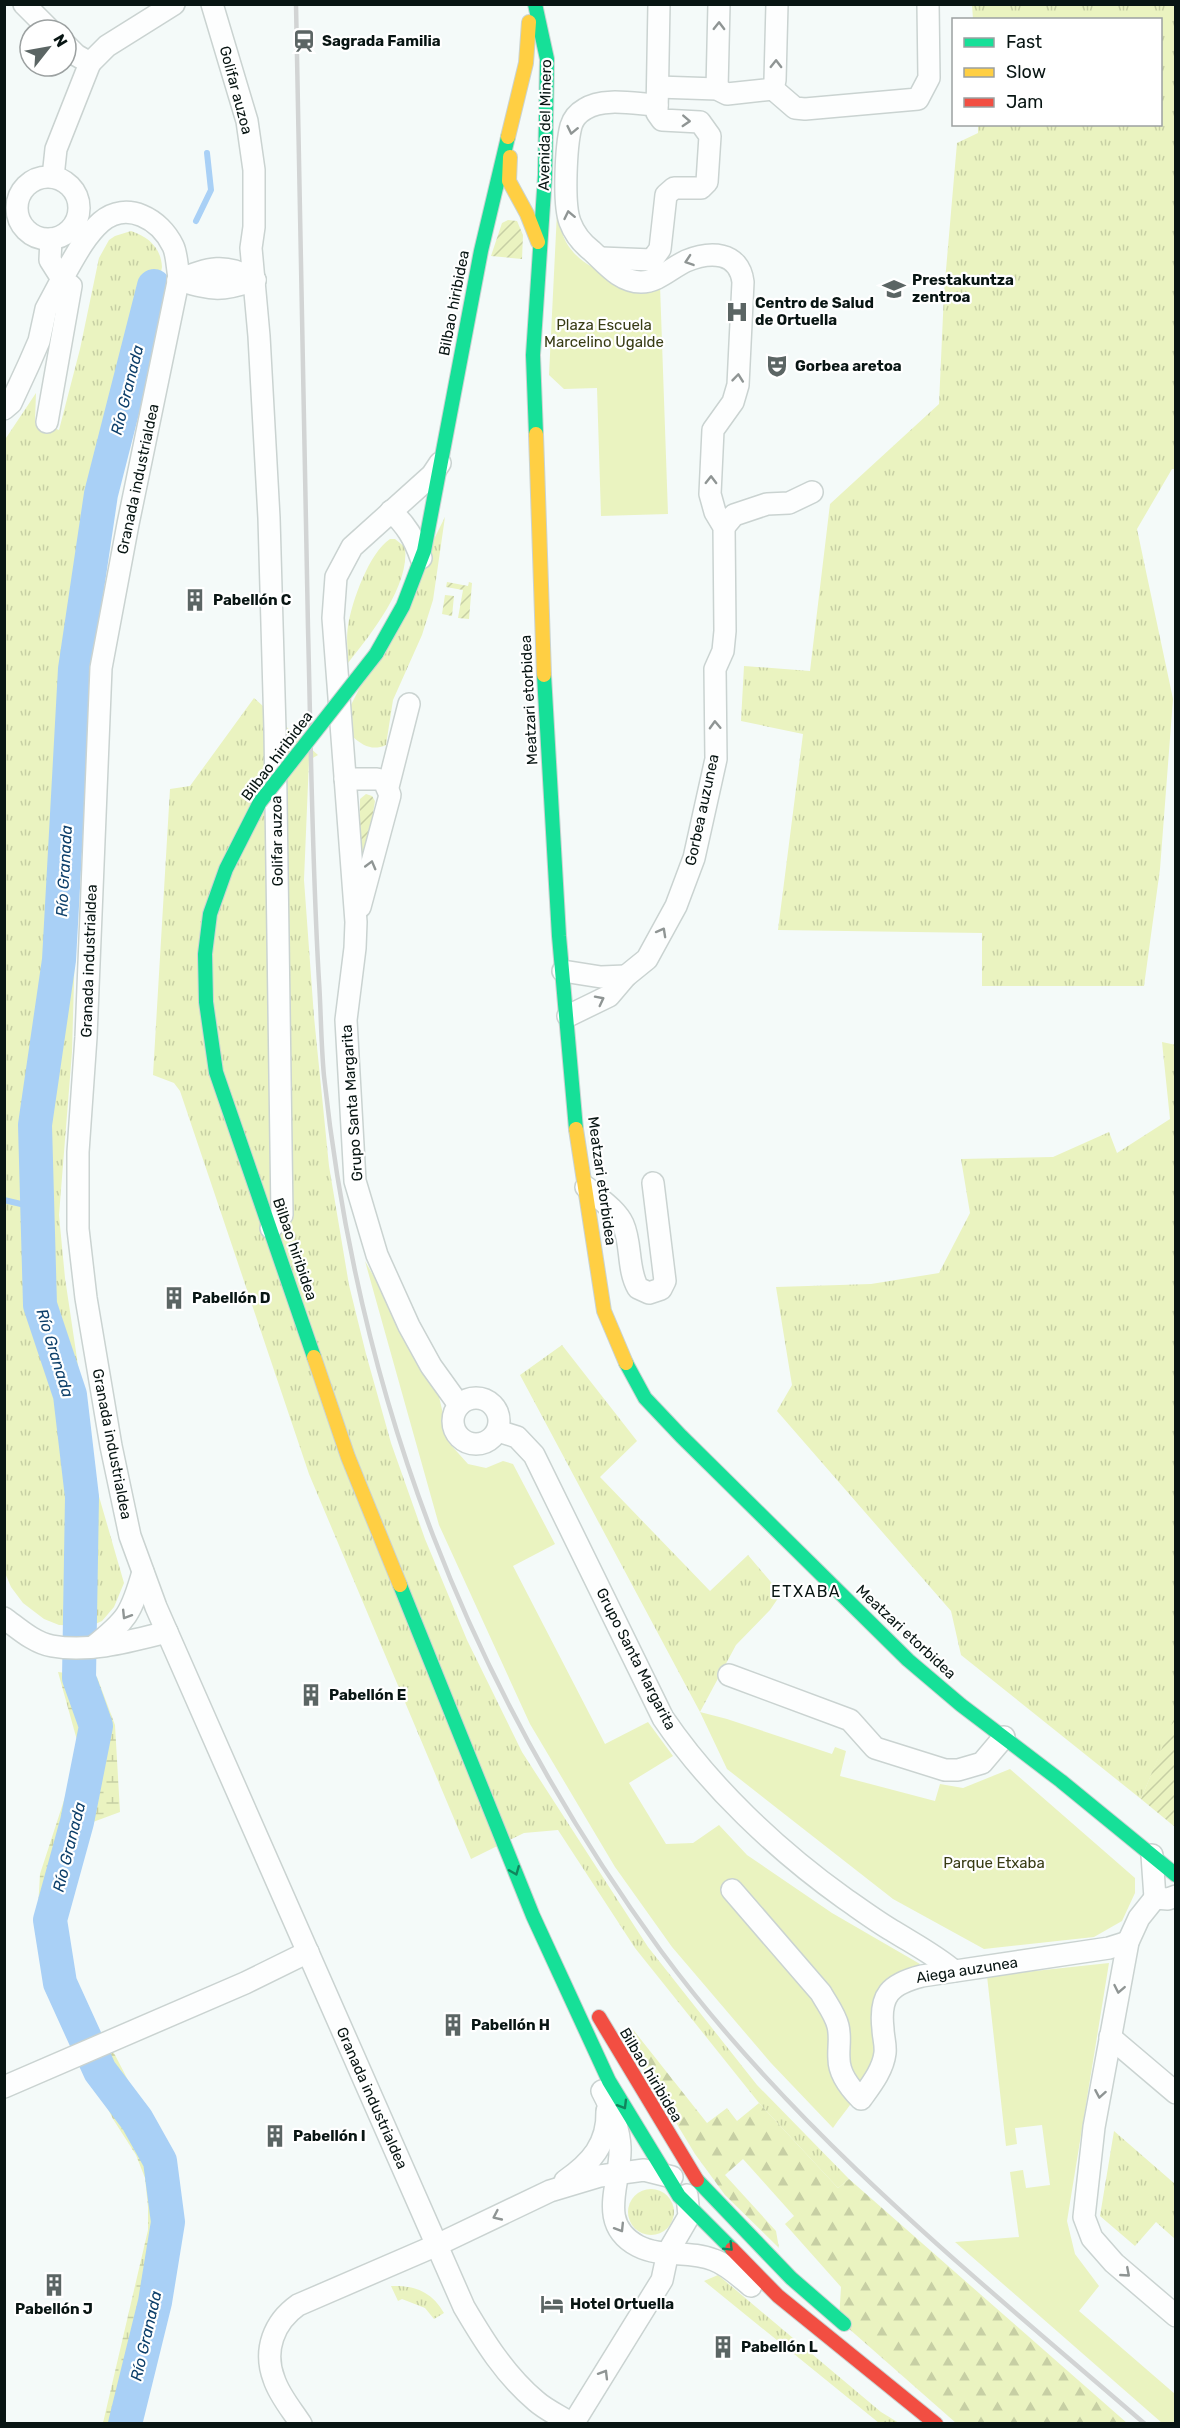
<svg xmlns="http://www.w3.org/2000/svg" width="1180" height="2428" font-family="Rubik,sans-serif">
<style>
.grass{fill:url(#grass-tufts)}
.forest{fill:url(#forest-firs)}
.wetland{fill:url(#wetland-marsh)}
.park{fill:#eaf3c0}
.garden{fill:url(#garden-furrows)}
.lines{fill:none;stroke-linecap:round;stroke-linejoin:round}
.stream{stroke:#a9d0f6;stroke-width:6}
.river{stroke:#a9d0f6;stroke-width:34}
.street-casing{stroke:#cad3d1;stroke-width:24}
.fast-casing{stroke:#cad3d1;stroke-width:16}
.slow-casing{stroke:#cad3d1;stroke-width:16}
.jam-casing{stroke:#cad3d1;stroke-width:16}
.street{stroke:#fdfefe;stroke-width:21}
.fast{stroke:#16e098;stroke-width:14}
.slow{stroke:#ffcf43;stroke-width:14}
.jam{stroke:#f24e42;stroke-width:14}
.rail{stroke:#d2d4d4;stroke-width:4.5}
.fast-bridge-casing{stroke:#cad3d1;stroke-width:16;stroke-linecap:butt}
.fast-bridge{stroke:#16e098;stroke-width:14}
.oneway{stroke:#8f9594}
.oneway2{stroke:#10855c}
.labels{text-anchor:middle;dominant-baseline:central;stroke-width:4.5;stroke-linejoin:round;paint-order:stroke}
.poi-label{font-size:15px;font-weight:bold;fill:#081513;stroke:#fff;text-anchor:start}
.street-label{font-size:15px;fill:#081513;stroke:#fff}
.park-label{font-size:15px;fill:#383c14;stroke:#fff}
.water-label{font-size:16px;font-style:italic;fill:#0e406b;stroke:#fff}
.neighbourhood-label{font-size:16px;letter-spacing:1.5px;fill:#081513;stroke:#fff}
</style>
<defs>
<pattern id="grass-tufts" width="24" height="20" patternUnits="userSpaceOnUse" patternTransform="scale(1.5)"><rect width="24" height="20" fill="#eaf3c0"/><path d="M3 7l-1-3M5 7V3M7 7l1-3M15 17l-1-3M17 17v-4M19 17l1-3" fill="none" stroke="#c7cfa4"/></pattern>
<pattern id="forest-firs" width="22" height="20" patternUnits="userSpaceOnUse" patternTransform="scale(1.5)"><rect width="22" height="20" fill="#eaf3c0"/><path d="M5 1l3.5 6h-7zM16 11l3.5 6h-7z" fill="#c7cfa4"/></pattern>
<pattern id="wetland-marsh" width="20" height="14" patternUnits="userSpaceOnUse" patternTransform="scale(1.5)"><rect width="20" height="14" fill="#eaf3c0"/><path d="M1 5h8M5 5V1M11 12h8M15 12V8" fill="none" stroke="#c7cfa4"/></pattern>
<pattern id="garden-furrows" width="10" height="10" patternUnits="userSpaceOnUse" patternTransform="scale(1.5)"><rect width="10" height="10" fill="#eaf3c0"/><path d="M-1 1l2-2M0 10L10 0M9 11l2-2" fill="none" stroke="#c7cfa4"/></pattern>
</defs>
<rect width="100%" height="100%" fill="#f4faf9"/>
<g class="grass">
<polygon points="972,5 1175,5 1175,469 1172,469 1137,529 1173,699 1160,869 1144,986 982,986 982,933 778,930 803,734 741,721 744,666 810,671 830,504 939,404 944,293 957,143 978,133 978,125 1160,124 1160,20 973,19"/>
<path d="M131,231C149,237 161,248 162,267L116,499L87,669L79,805L72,1052L59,1215L65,1278L96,1486L124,1583L114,1607L102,1621L91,1626L59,1625L44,1619L23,1603L11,1587L5,1573L4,441L36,393L35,421L59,430L80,349L99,258L109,240L115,236Z"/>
<path d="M445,517L433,600L422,635L393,700L386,745C373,751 363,746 353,737L349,709Z"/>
<path d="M390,539H395L405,547C410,586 371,634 348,663C348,651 346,638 348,626C352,601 369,553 390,539Z"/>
<polygon points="254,698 318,755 309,760 304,880 314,1017 329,1166 349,1285 366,1354 391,1443 425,1539 467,1640 522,1752 648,1947 757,2085 849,2179 838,2188 759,2103 635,1948 558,1830 524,1833 471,1859 309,1474 180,1091 174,1083 153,1075 170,789 190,786"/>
<polygon points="1162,1042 1176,1045 1176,1716 1141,1799 961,1655 951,1611 777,1411 792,1385 776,1287 871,1284 939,1273 970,1213 961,1159 1053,1157 1109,1132 1117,1153 1170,1119"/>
<polygon points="562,1345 637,1441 600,1477 710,1591 748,1555 781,1594 770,1610 736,1645 700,1712 520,1375"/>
<polygon points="1114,2131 1175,2184 1175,2239 1156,2222 1135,2246 1100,2216"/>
<circle cx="651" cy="2212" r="23"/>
<polygon points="718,2275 881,2412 899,2423 879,2423 704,2281"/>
<path d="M391,2286C415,2285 432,2292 444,2313L434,2319L425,2308L402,2299L398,2301Z"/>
</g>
<polygon class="forest" points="631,2027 707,2123 727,2108 737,2121 759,2103 838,2188 849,2179 1127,2423 956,2423 839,2320 841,2287 785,2224 794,2216 743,2159 725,2175 776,2231 779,2248 725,2195 695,2154 621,2032"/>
<polygon class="wetland" points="58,1672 97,1677 115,1725 120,1812 93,1822 61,1927 74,1994 115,2055 144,2111 170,2150 182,2215 174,2273 134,2423 103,2423 148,2230 148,2207 145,2178 136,2155 113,2119 56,2006 37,1927 40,1874 80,1751"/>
<g class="park">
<path d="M558,192C559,208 558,227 566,242C585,275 627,279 660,285L668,514L601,516L597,388L564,389L549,375Z"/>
<path d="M365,1261L437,1388L450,1444L468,1464L486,1468L503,1461L513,1464L555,1544L513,1566L605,1744L648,1722L673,1756L629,1783L666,1844L693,1843L719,1825L747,1855L832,1913L920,1964C881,1980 870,1989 873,2032C874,2041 877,2052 875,2060C868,2085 847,2108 833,2128L771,2063L672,1947L615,1867L530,1724L439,1525Z"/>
<polygon points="700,1712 727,1719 832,1754 835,1747 846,1751 840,1776 935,1801 940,1784 963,1788 1010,1769 1135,1878 1135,1893 1122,1921 1094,1937 984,1949 893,1899 727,1769"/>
<polygon points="1109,1963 1067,2221 1075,2254 1099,2286 1079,2311 1175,2394 1175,2423 1162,2423 955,2242 1019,2237 1010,2172 1023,2170 1026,2188 1050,2185 1042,2125 1015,2128 1017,2144 1006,2146 987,1976"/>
</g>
<g class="garden">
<polygon points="508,220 517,221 523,235 522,259 491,256 502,223"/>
<polygon points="447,582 468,586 469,582 472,583 469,619 458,618 463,590 446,587"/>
<polygon points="445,595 454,596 452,616 442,614"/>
<polygon points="366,794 372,796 375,801 364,870 359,864 360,799"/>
<polygon points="1175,1716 1175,1827 1141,1799"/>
</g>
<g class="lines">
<g class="stream">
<polyline points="196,221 211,190 207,153"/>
<polyline points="4,1200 38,1208"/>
</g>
<polyline class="river" points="125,2424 155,2302 168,2222 160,2161 137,2120 100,2071 60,1983 50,1920 77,1822 96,1726 79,1678 82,1497 70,1395 40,1305 35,1125 59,960 75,669 101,494 154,286"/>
<g class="street-casing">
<g id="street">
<polyline points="24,4 50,30"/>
<polyline points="212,4 247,121 254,170 254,227 251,248 259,336 269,518 275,730 282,1215 271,1228"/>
<polyline points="66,45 76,55 90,63 107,46 174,4"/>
<polyline points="658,87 717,89 727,94 773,89 775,80 777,4"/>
<polyline points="717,89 719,4"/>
<polyline points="773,89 795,108 805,109 918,99 929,78 928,4"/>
<circle cx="48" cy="208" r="31"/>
<polyline points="53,177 56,149 90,63"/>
<polyline points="601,258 652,260 660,249 666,195 674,188 701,188 707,182 710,136 700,122 662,120 657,113 659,4"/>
<path d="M178,280C209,268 225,262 255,280"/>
<path d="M178,280C214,290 220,292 255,280"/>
<polyline points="4,409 11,403 29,364 39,341 46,309 62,279 50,260 51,239"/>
<path d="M47,422L71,286L62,279C73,260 84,237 101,222C127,200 160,219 173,246C177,254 177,268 179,277L128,524L101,668L86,1037L78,1152V1229L86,1298L111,1446L130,1536L156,1607L464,2307C484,2341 505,2375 536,2401C546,2410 560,2416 572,2424"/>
<polyline points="440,463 432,475 352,547 336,577 333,618 356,922 355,948 346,1020 355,1181 377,1255 409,1326 431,1366 459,1405"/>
<path d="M391,511C406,525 414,538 421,558"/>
<polyline points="724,527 734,515 767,504 789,503 812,492"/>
<polyline points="345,779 377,779 384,781 390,795 360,907"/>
<polyline points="388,787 409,704"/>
<polyline points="563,971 601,977 626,976"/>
<path d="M568,1016L609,996L626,976L647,959L676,906L694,858L716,759L715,669L723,651L725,631L724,527L715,512L710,494L713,430L733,402L738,385L743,282C739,251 710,251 686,261C671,268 658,282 641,282C620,282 606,264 592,251C583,244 574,233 570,222C563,204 566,146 571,126C573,119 578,113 585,109C603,97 636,104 657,105"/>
<path d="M586,1187C598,1198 616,1209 623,1224C632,1244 627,1269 638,1288L649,1293L661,1289L665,1281L653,1183"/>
<circle cx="476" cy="1421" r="23"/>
<path d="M498,1431L517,1437L534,1455L663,1718C709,1786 777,1850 844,1898C860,1909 876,1921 893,1931C914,1944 935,1955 954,1971"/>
<path d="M4,1618C18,1628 34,1643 52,1646C90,1653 131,1641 167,1632"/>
<path d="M93,1647C127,1620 131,1614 143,1572"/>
<polyline points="729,1675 850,1720 875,1748 945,1770 958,1770 982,1763 1004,1737"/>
<polyline points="1152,1855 1155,1898 1168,1899 1176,1896"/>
<path d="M732,1890L821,1993C827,2004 835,2014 838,2026C841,2038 838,2048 839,2059C839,2074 851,2089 861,2099C871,2085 883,2070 885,2053C886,2045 883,2036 883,2029C879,1995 890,1984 922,1976L1109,1948L1128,1942"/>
<polyline points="1155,1898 1139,1918 1128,1942 1094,2127 1084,2217 1092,2238 1114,2263 1176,2316"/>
<polyline points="1110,2037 1176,2093"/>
<polyline points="4,2087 245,1983 308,1952"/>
<path d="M602,2091C611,2108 619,2127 620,2147C622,2182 595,2223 638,2246C661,2258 690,2250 714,2260C728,2265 740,2277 751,2286"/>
<path d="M565,2181C591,2163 608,2144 607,2111"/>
<path d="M301,2424C292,2410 279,2395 274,2379C263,2350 274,2322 298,2305L437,2245L550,2191L600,2176L644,2170L672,2177"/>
<polyline points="573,2424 662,2280 668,2252 689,2216 687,2195"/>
</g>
</g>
<g class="fast-casing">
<g id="fast">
<polyline points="535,4 547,59 545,175 533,355 536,434"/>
<polyline points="376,654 403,606 424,551 481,251 508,137"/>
<polyline points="544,675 559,936 576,1129"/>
<polyline points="260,802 226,869 210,914 205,954 206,1002 216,1072 314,1357"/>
<polyline points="626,1363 645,1398 681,1436 908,1660 961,1705 1061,1781 1176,1875"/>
<polyline points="400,1585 533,1916 609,2081 679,2196 732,2249"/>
<polyline points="697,2180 791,2278 844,2324"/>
</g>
</g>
<g class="slow-casing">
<g id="slow">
<polyline points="508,137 526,63 529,22"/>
<polyline points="510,157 509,181 527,214 538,242"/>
<polyline points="536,434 544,675"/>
<polyline points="576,1129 604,1311 626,1363"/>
<polyline points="314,1357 348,1457 400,1585"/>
</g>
</g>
<g class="jam-casing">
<g id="jam">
<polyline points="599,2017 697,2180"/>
<polyline points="732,2249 778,2296 936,2424"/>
</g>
</g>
<use href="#street" class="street"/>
<use href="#fast" class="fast"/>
<use href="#slow" class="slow"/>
<use href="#jam" class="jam"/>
<path class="rail" d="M296,4C300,212 304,420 308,628C311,746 312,864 319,981C321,1012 321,1044 324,1076C359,1401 468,1686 661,1951C795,2133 975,2277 1145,2424"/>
<g class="fast-bridge-casing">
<polyline id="fast-bridge" points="260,802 376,654"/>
</g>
<use href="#fast-bridge" class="fast-bridge"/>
</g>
<defs><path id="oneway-chevron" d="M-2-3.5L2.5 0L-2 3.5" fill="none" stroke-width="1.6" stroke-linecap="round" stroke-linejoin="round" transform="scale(1.5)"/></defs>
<g class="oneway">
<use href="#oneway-chevron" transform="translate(719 26) rotate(-89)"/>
<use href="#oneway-chevron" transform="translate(776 64) rotate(-89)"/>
<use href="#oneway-chevron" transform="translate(686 121) rotate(3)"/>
<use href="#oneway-chevron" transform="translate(572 130) rotate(102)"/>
<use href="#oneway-chevron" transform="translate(569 215) rotate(-102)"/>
<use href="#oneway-chevron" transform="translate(689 261) rotate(161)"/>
<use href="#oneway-chevron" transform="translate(738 378) rotate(-84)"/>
<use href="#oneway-chevron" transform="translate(711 480) rotate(-89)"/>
<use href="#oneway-chevron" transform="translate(715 725) rotate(-92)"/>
<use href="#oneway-chevron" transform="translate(371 865) rotate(-75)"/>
<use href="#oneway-chevron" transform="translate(662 932) rotate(-61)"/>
<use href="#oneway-chevron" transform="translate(600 1000) rotate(-27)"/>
<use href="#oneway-chevron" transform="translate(126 1615) rotate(122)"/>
<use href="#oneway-chevron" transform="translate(1119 1989) rotate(101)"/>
<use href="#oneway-chevron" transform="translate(1100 2094) rotate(100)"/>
<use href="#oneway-chevron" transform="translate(497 2216) rotate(155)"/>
<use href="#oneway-chevron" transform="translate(620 2228) rotate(58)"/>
<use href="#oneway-chevron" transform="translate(1126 2273) rotate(41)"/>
<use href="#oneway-chevron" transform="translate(604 2374) rotate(-59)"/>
</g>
<g class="oneway2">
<use href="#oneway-chevron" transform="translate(515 1871) rotate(68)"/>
<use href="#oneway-chevron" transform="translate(623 2105) rotate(59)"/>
<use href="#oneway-chevron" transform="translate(729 2247) rotate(45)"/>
</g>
<defs>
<g id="station-bare" transform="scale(1.8)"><path d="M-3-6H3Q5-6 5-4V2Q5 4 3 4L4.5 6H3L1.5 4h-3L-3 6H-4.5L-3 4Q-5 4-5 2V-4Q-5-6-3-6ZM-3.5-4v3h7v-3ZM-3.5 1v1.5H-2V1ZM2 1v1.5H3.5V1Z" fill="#5b6564" stroke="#fff" stroke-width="2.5" paint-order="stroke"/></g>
<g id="school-bare" transform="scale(1.8)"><path d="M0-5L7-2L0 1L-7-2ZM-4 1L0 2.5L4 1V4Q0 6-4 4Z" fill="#5b6564" stroke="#fff" stroke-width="2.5" paint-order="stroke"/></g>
<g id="hospital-bare" transform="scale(1.8)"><path d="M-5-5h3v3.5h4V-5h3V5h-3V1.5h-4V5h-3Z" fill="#5b6564" stroke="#fff" stroke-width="2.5" paint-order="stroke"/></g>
<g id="theatre-bare" transform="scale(1.8)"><path d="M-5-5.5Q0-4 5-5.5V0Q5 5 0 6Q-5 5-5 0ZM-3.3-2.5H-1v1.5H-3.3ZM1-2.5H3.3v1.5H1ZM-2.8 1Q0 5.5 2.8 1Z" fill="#5b6564" stroke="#fff" stroke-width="2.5" paint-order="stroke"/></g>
<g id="building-bare" transform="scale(1.8)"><path d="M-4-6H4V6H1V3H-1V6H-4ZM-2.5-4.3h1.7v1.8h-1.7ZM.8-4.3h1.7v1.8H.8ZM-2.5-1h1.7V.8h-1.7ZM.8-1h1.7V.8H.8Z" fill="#5b6564" stroke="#fff" stroke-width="2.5" paint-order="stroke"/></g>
<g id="hotel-bare" transform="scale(1.8)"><path d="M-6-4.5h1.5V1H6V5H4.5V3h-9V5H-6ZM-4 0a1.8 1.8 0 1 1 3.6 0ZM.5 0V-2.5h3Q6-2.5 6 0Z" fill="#5b6564" stroke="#fff" stroke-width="2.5" paint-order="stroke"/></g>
</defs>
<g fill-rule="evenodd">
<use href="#station-bare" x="304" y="41"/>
<use href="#school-bare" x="894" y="289"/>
<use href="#hospital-bare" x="737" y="312"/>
<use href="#theatre-bare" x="777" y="366"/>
<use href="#building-bare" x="195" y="600"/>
<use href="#building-bare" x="174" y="1298"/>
<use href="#building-bare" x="311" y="1695"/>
<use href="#building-bare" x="453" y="2025"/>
<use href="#building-bare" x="275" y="2136"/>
<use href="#building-bare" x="54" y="2285"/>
<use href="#hotel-bare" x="552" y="2304"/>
<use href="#building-bare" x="723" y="2347"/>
</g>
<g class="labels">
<g class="poi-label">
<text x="322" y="41">Sagrada Familia</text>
<text x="912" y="280">Prestakuntza<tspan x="912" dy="17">zentroa</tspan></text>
<text x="755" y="303">Centro de Salud<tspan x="755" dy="17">de Ortuella</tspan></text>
<text x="795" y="366">Gorbea aretoa</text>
<text x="213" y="600">Pabellón C</text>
<text x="192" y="1298">Pabellón D</text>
<text x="329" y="1695">Pabellón E</text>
<text x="471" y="2025">Pabellón H</text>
<text x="293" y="2136">Pabellón I</text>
<text x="570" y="2304">Hotel Ortuella</text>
<text x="54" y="2309" text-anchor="middle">Pabellón J</text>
<text x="741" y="2347">Pabellón L</text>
</g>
<g class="street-label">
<text transform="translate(236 90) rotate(75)">Golifar auzoa</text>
<text transform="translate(545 125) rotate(-89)">Avenida del Minero</text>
<text transform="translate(454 303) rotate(-79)">Bilbao hiribidea</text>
<text transform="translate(138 479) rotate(-78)">Granada industrialdea</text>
<text transform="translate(529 700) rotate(-93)">Meatzari etorbidea</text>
<text transform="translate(277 756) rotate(-53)">Bilbao hiribidea</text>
<text transform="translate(702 810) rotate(-78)">Gorbea auzunea</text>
<text transform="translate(277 841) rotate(-91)">Golifar auzoa</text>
<text transform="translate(89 961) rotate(-88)">Granada industrialdea</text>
<text transform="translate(352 1103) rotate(-94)">Grupo Santa Margarita</text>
<text transform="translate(602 1181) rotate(82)">Meatzari etorbidea</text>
<text transform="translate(295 1249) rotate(71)">Bilbao hiribidea</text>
<text transform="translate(112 1444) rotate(79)">Granada industrialdea</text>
<text transform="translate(906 1632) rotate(43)">Meatzari etorbidea</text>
<text transform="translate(636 1659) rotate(63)">Grupo Santa Margarita</text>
<text transform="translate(967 1970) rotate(-9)">Aiega auzunea</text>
<text transform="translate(651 2075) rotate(59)">Bilbao hiribidea</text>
<text transform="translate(372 2098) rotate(66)">Granada industrialdea</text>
</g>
<g class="park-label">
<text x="604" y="325">Plaza Escuela<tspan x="604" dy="17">Marcelino Ugalde</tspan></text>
<text x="994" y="1863">Parque Etxaba</text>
</g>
<g class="water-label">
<text transform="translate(127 390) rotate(-76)">Río Granada</text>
<text transform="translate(64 871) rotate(-87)">Río Granada</text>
<text transform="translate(55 1353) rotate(73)">Río Granada</text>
<text transform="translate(69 1847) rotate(-76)">Río Granada</text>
<text transform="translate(146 2336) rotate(-77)">Río Granada</text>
</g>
<g class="neighbourhood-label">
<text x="806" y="1591">ETXABA</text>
</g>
</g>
<rect width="1180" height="2428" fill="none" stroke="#081513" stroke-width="12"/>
<rect x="952" y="18" width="210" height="108" fill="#ffffff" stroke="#9ca1a1" stroke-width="1.5"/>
<rect x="964" y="38" width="30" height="9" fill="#16e098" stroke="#9ca1a1" stroke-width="1.5"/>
<text x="1006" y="48" font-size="18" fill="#081513">Fast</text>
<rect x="964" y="68" width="30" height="9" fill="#ffcf43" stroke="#9ca1a1" stroke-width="1.5"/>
<text x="1006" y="78" font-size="18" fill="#081513">Slow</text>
<rect x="964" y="98" width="30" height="9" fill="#f24e42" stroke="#9ca1a1" stroke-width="1.5"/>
<text x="1006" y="108" font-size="18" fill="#081513">Jam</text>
<g transform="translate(48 48) rotate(59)"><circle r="28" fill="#ffffff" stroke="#9ca1a1" stroke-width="1.5"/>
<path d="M0-4.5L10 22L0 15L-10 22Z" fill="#5b6564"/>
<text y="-9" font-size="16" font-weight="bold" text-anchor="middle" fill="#081513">N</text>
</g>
</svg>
